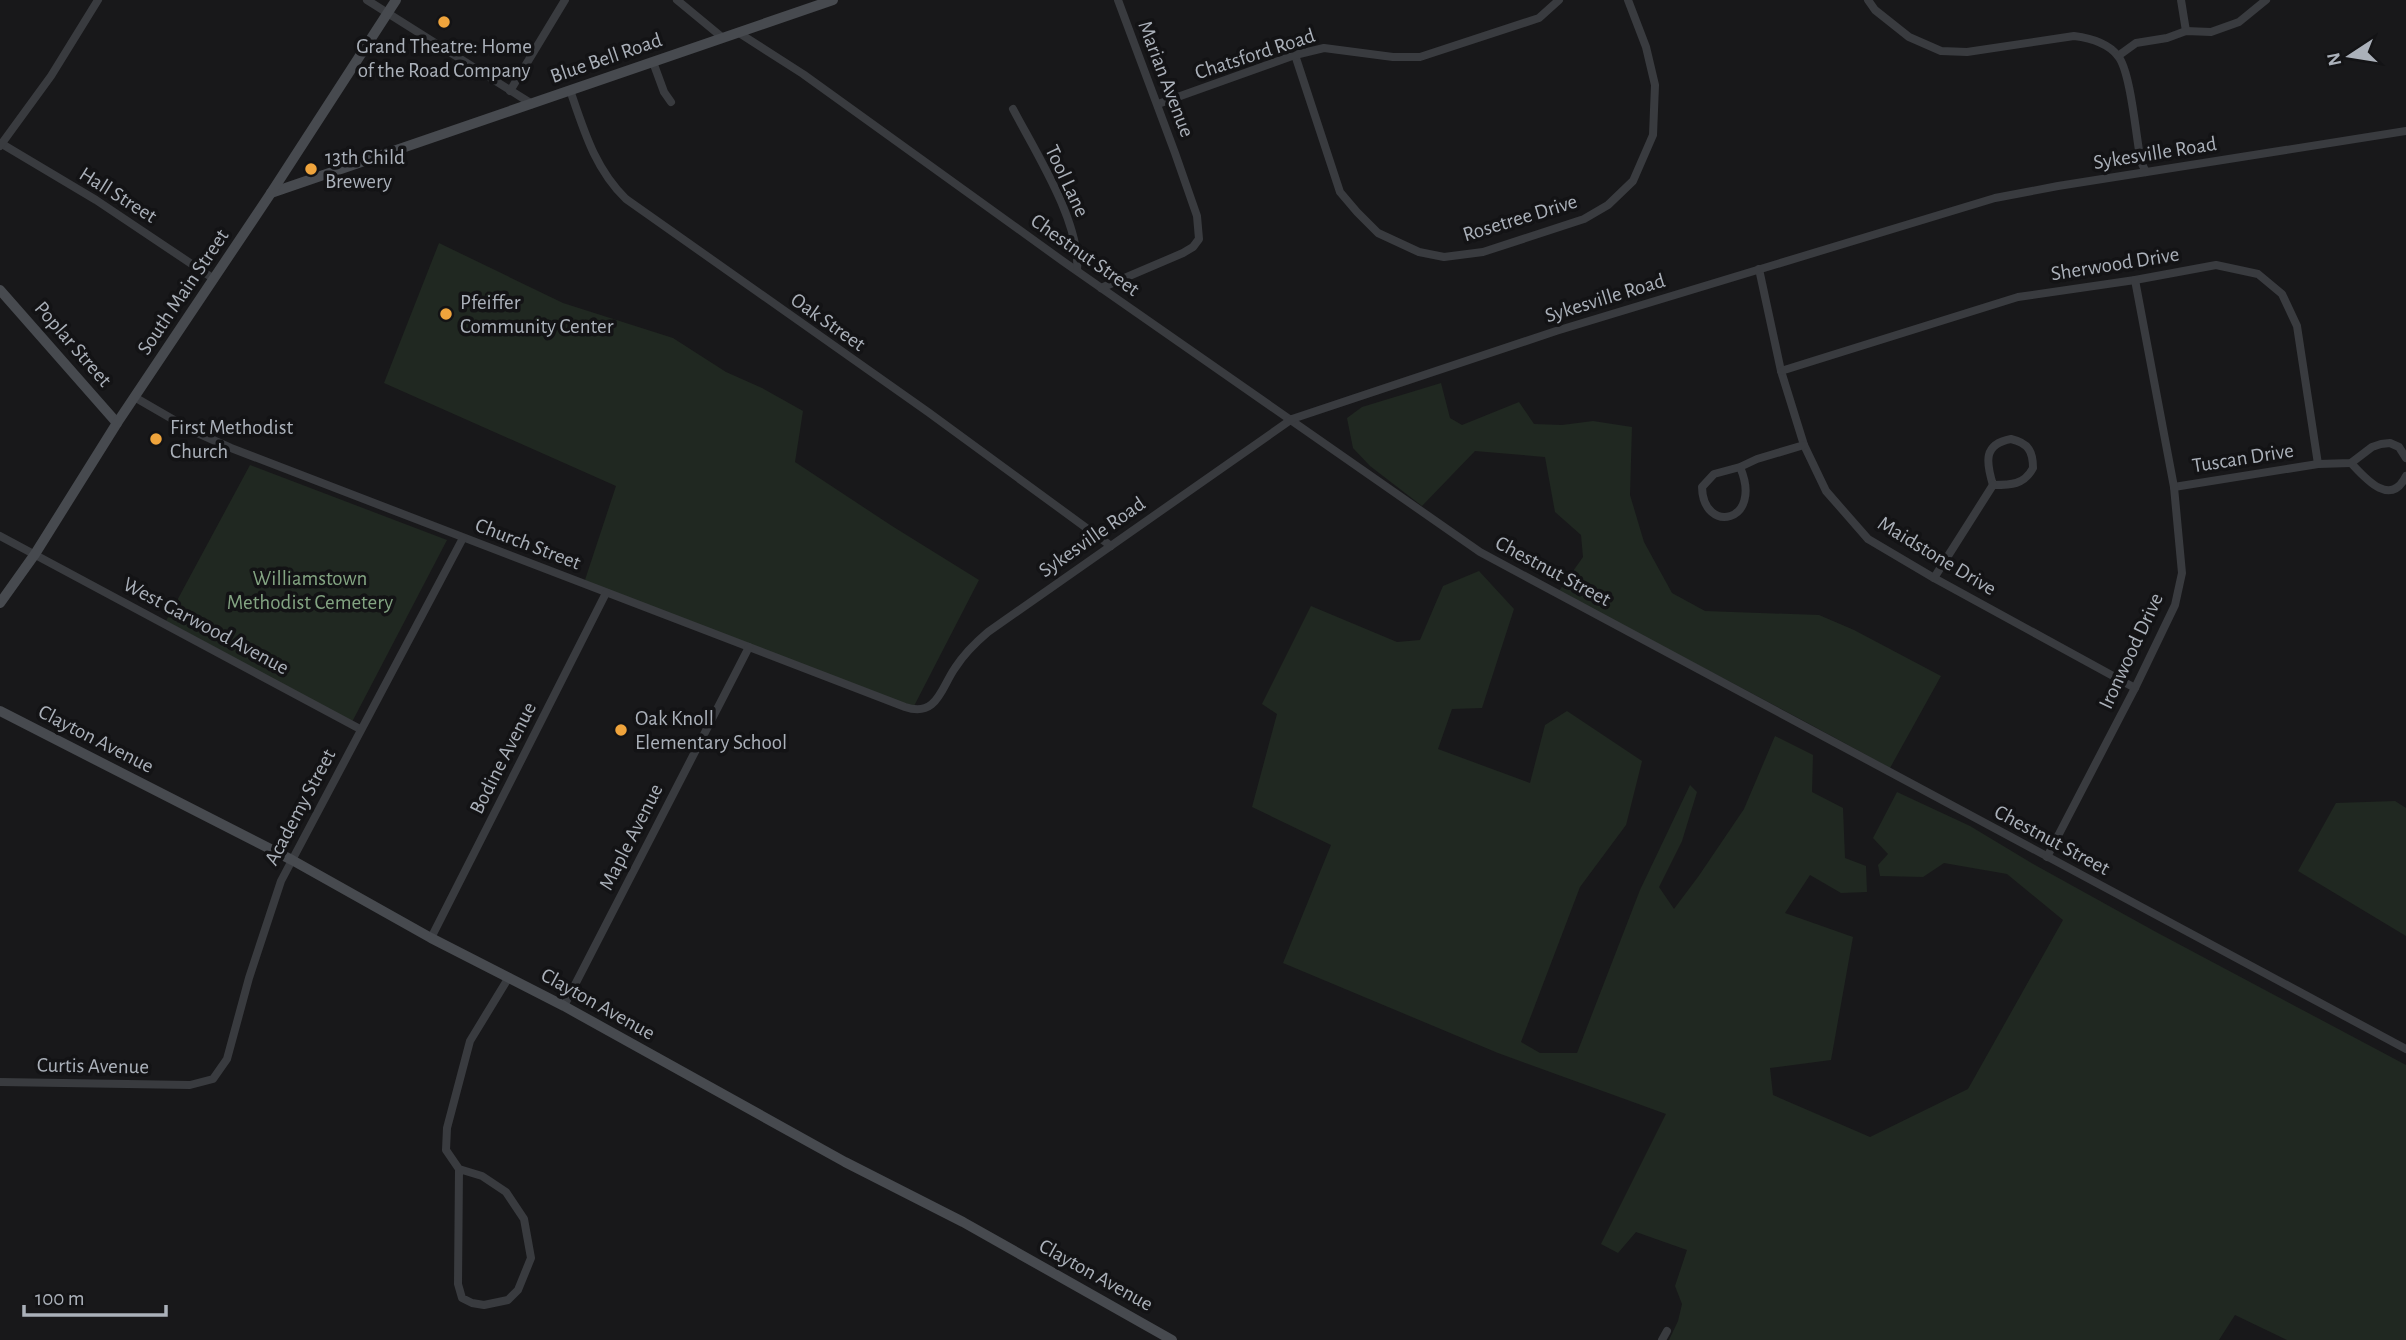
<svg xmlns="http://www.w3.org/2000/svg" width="2406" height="1340" font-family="'Alegreya Sans',sans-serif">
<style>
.green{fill:#202821}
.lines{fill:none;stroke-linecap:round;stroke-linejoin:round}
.street{stroke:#393b3f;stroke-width:8}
.secondary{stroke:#474a4f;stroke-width:10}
.poi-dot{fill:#efa43c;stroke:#131315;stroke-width:2.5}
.labels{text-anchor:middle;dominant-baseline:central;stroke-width:7;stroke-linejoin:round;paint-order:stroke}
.poi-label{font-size:21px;fill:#abb1ba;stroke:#131315;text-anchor:start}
.street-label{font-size:21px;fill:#abb1ba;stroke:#131315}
.park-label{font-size:21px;fill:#83a482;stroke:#131315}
</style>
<rect width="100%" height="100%" fill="#18181a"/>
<g class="green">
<polygon points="439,243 563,303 673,338 726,372 762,388 803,411 795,462 892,526 979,580 913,708 583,586 616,486 384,383"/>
<path d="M1441,383L1450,418L1462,425L1519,402L1534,424L1562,425L1593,421L1632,427L1630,495L1644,542L1672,593L1705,611L1819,615L1854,630L1941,676L1890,768C1781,707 1669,651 1559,591L1583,557L1581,535L1555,512L1545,457L1475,451L1422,506L1370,466L1353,448L1347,418L1362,407Z"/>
<polygon points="250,465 447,540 352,722 166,621"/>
<polygon points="1479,571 1514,609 1482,708 1452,709 1438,749 1530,783 1545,725 1567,711 1642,761 1626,825 1580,887 1521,1042 1540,1053 1577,1053 1640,890 1690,785 1697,792 1682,841 1659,887 1674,909 1698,877 1744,809 1775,736 1813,755 1812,792 1843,808 1845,858 1866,866 1867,892 1841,893 1810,875 1785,913 1853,937 1831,1060 1770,1068 1773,1095 1870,1137 1968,1089 2063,920 2007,874 1944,863 1923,877 1880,876 1878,865 1888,854 1873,838 1897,792 1970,826 2035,865 2156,932 2406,1065 2406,1340 2287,1340 2235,1315 2219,1340 1669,1340 1678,1321 1682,1304 1675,1286 1687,1250 1636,1232 1618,1253 1601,1244 1666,1114 1498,1053 1283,963 1331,845 1252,807 1277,714 1262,704 1311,606 1397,642 1420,640 1443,586"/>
<polygon points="2395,801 2406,808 2406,936 2298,871 2336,803"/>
</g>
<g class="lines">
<g class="street">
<polyline points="367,0 532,104"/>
<polyline points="677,0 723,38"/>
<path d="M1868,0L1875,10L1909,37L1941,51L1967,52L2074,36C2090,38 2108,43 2118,56C2131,72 2136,138 2141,162L2146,172"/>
<polyline points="2181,0 2186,31"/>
<polyline points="739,33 803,74 1064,262 1480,552 2406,1049"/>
<polyline points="1295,55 1340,192 1357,212 1378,233 1419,252 1444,257 1483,252 1584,219 1608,205 1633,181 1653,135 1655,85 1646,47 1628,0"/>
<polyline points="2118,56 2136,43 2167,38 2186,31 2211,32 2239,22 2266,0"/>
<polyline points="653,62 664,92 671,102"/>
<path d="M570,90C584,131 595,169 626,199L928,412L1111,546"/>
<polyline points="510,91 565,0"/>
<polyline points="1158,104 1295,55 1324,48 1393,57 1420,57 1539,18 1559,0"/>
<path d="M1013,109C1035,151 1081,223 1077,270"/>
<polyline points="2,144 96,200 214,279"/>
<polyline points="0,146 51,76 98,0"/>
<polyline points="1759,269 1781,371 1804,445 1826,491 1868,539 1934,578 2135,688"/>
<polyline points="1101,288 1183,253 1193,247 1199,239 1197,216 1175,153 1118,0"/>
<polyline points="1781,371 2018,297 2135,280 2216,265 2258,274 2282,294 2297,326 2318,464"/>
<path d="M136,398L193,431L231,448L905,707C937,718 941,688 955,668C964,654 975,643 988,632L1292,419L1556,331L1995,198L2058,186L2406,131"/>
<path d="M2011,439C2028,443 2033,451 2033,468C2024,485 2011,485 1993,485C1986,462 1983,444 2011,439Z"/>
<path d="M2351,463C2365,478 2390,508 2406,476"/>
<path d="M1740,467C1764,523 1703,535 1702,487L1714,474L1740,467L1757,459L1804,445"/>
<polyline points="2174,487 2318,464 2351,463 2372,447 2381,444 2390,443 2399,447 2406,458"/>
<polyline points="0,536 360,729"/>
<polyline points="1934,578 1993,485"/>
<polyline points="2047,857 2135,688 2175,605 2182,573 2174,487 2135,280"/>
<polyline points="431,938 606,593"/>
<polyline points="564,1006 749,647"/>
<polyline points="0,1082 190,1085 213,1079 227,1059 249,978 281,881 463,538"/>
<polyline points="459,1169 482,1176 506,1192 524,1219 531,1258 518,1290 508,1300 484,1305 472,1303 462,1298 458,1284 459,1169 446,1150 447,1128 470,1041 509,977"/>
<polyline points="1662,1340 1667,1331"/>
</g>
<g class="secondary">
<polyline points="271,193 833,0"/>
<polyline points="0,290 117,423"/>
<polyline points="0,603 35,554 117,423 271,193 396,0"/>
<polyline points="0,711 292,860 431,938 564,1006 845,1162 963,1222 1172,1340"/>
</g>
</g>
<g class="poi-dot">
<circle cx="444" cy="22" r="7"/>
<circle cx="311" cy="169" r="7"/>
<circle cx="446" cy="314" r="7"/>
<circle cx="156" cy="439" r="7"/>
<circle cx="621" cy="730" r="7"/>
</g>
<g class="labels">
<g class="poi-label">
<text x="444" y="46" text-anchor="middle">Grand Theatre: Home<tspan x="444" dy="24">of the Road Company</tspan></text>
<text x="325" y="157">13th Child<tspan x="325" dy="24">Brewery</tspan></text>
<text x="460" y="302">Pfeiffer<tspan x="460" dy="24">Community Center</tspan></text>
<text x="170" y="427">First Methodist<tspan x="170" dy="24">Church</tspan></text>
<text x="635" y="718">Oak Knoll<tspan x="635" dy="24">Elementary School</tspan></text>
</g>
<g class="street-label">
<text transform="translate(1255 54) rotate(-18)">Chatsford Road</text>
<text transform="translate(606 58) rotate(-19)">Blue Bell Road</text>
<text transform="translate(1166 79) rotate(69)">Marian Avenue</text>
<text transform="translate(2155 153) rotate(-9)">Sykesville Road</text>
<text transform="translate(1067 181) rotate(65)">Tool Lane</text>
<text transform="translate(118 195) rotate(32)">Hall Street</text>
<text transform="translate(1520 218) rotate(-17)">Rosetree Drive</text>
<text transform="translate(1085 255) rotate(35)">Chestnut Street</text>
<text transform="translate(2115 264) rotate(-9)">Sherwood Drive</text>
<text transform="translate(183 292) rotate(-56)">South Main Street</text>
<text transform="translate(1605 298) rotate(-17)">Sykesville Road</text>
<text transform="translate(828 322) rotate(35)">Oak Street</text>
<text transform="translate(73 344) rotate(49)">Poplar Street</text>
<text transform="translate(2243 458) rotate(-9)">Tuscan Drive</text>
<text transform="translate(1092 537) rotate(-35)">Sykesville Road</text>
<text transform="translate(528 544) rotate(21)">Church Street</text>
<text transform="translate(1937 556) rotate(31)">Maidstone Drive</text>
<text transform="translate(1553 571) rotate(28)">Chestnut Street</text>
<text transform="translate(206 626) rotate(28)">West Garwood Avenue</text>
<text transform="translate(2131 651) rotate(-65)">Ironwood Drive</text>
<text transform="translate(96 739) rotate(27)">Clayton Avenue</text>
<text transform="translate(503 758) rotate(-63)">Bodine Avenue</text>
<text transform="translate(300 807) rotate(-62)">Academy Street</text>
<text transform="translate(631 837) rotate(-63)">Maple Avenue</text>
<text transform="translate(2052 840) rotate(28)">Chestnut Street</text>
<text transform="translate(598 1004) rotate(29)">Clayton Avenue</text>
<text transform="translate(93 1066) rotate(1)">Curtis Avenue</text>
<text transform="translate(1096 1275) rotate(29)">Clayton Avenue</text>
</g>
<g class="park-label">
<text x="310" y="578">Williamstown<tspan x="310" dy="24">Methodist Cemetery</tspan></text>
</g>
</g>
<g transform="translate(2350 56) rotate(258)" stroke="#131315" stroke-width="5" paint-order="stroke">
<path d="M0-5L12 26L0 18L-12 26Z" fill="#abb1ba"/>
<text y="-10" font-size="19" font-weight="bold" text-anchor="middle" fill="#abb1ba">N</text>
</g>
<path d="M24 1305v10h142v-10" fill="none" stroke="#abb1ba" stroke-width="3.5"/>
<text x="35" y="1305" font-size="21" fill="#abb1ba" stroke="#131315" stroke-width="5" paint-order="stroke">100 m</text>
</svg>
